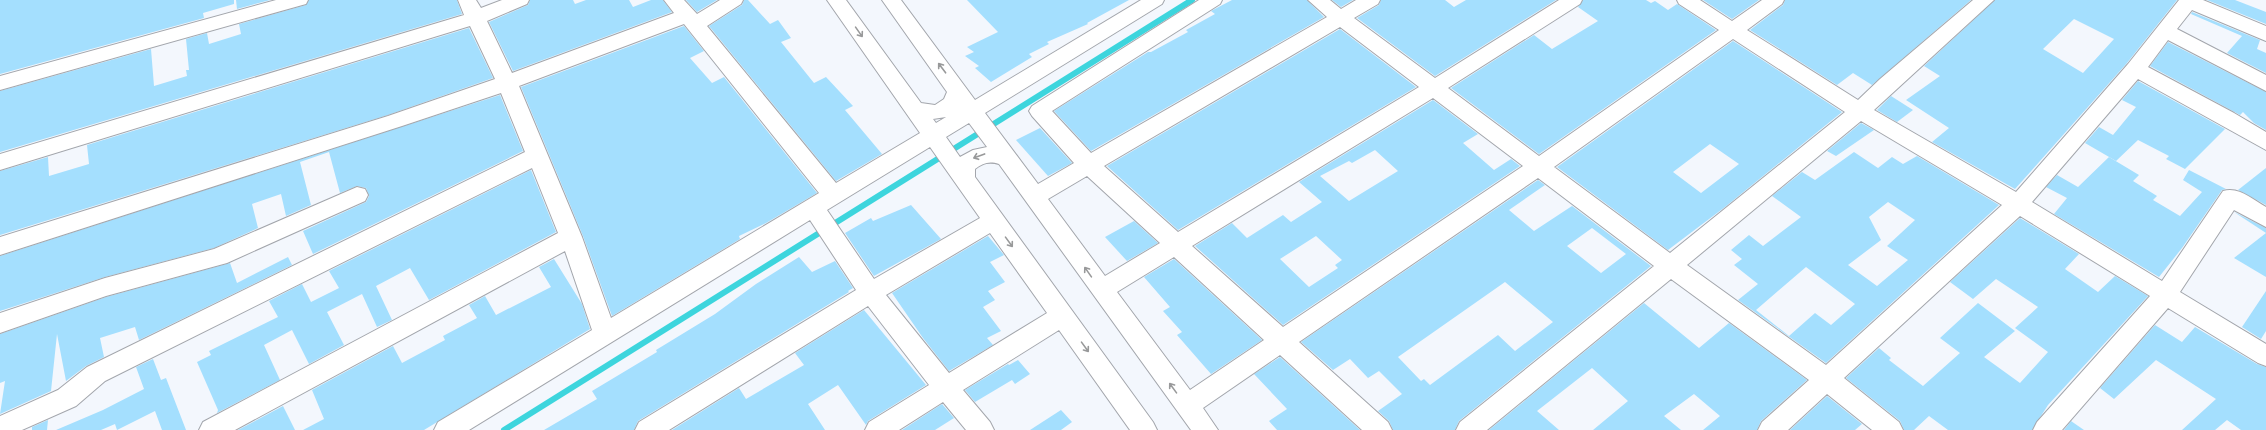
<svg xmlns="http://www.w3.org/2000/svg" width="2266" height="430" font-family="'PT Sans',sans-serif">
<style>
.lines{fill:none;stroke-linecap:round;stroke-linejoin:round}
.stream{stroke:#3dd5dd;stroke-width:6}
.building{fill:#a4dffe;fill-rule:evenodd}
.minor-casing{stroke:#a3a6ac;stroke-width:2}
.minor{fill:#fff;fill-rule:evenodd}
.oneway{stroke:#98999a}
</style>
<rect width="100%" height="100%" fill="#f3f7fd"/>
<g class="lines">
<polyline class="stream" points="504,430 1192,0"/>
</g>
<g class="building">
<polygon points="0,0 234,0 234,4 203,13 204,18 0,74"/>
<polygon points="236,0 270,0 237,9"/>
<polygon points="309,0 457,0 462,14 0,152 0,91 151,49 154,86 187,76 186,70 189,70 186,39 207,33 209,44 241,34 239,24 306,5"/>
<polygon points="530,0 573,0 575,4 586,0 629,0 633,7 651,0 663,0 672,12 513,71 489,22 528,5"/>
<polygon points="686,0 717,0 697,12"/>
<polygon points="744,0 748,0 770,24 778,20 791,38 781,42 814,83 826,77 853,106 845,110 882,154 836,181 709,26 742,5"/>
<polygon points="967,0 1129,0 1087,23 1088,24 1047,42 1049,44 1029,54 1032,57 991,82 975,68 979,66 965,56 974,52 967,47 998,32"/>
<polygon points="1232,0 1307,0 1324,17 1091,151 1054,111 1148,52 1151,52 1188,32 1186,30 1215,14 1211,11"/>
<polygon points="1332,0 1353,0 1341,7"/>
<polygon points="1381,0 1445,0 1454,7 1466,0 1556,0 1435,76 1357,18 1379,5"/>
<polygon points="1583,0 1646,0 1651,3 1655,1 1668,10 1677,4 1716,30 1539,154 1451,88 1534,35 1552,49 1598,21 1578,7"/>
<polygon points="1703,0 1759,0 1732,19"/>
<polygon points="1785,0 1971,0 1872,85 1853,73 1837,85 1750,30 1783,5"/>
<path d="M1995,0H2177L2127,63L2015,189L1932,142L1949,128L1906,100L1940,76L1924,66ZM2074,19L2114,39L2083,73L2043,49Z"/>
<polygon points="2207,0 2235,0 2266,12 2266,24"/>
<polygon points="2192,12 2260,40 2257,49 2266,53 2266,73 2227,53 2242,36 2191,14"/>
<polygon points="684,26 704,51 690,58 712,83 724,77 817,193 766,223 739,236 740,239 612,316 583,236 521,87"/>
<polygon points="469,28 493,78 388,115 0,235 0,171 48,157 49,176 89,164 87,145"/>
<polygon points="1340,29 1416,87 1178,230 1107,166"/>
<path d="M1733,41L1842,112L1725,207L1668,250L1557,167ZM1710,144L1739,164L1701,193L1673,172Z"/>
<polygon points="2168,42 2266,92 2266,130 2254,123 2243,112 2240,115 2150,66"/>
<polygon points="2138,81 2225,129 2185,169 2166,159 2169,156 2138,140 2116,161 2085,143 2099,127 2113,135 2136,107 2122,100"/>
<polygon points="500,95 523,151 313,254 303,231 366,202 369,196 366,188 357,186 340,193 329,152 300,162 311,205 286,216 281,194 252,204 258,228 214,248 105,277 0,311 0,256"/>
<polygon points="1891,96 1913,110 1897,122 1877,110"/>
<path d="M1433,100L1478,134L1463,143L1494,170L1511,159L1520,166L1283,325L1195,246L1232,223L1247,238L1283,215L1291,222L1322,202L1299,182ZM1375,150L1398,171L1349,201L1320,176L1349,161L1352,163ZM1316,236L1342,260L1335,265L1338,268L1309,287L1280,259Z"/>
<polygon points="1861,123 1874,130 1836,156 1827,151"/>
<polygon points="1040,128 1072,163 1048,176 1016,140"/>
<path d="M1854,152L1878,168L1892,157L1903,164L1917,156L1999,205L1826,363L1738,300L1758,284L1734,265L1742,259L1731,250L1749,235L1763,246L1801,217L1772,196L1802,172L1815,180ZM1888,202L1915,220L1887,246L1908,260L1877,286L1848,265L1881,240L1869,217ZM1806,267L1855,304L1831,325L1815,313L1789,336L1756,310Z"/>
<polygon points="2109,157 2139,175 2133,181 2157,196 2153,200 2180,216 2202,192 2183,180 2189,170 2226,189 2222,190 2182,248 2159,277 2054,214 2067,198 2046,187 2057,175 2078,187"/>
<polygon points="2266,168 2266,205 2238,190"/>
<polygon points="531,170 556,232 429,300 410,268 376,286 392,320 377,327 362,294 327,312 344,345 309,364 292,330 264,345 280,380 217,413 218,410 197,362 211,355 209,351 278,317 269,301 302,284 311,302 339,288 329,271"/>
<path d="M1538,180L1545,185L1509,210L1534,231L1572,206L1651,266L1459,421L1455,430H1393L1389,421L1378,411L1402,394L1379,371L1368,378L1350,359L1333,370L1301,342ZM1592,228L1626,254L1601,273L1567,246ZM1505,282L1553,322L1515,351L1498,335L1430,385L1424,379L1421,381L1398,357Z"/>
<polygon points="911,205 941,239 874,276 845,233 871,218 873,221"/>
<polygon points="2234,212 2266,228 2266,233"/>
<polygon points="2020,218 2079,254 2065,269 2098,292 2115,276 2148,296 2048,405 2032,430 1948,430 1929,416 1914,430 1904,430 1900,421 1846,378 1879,348 1891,358 1889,360 1923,386 1960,353 1940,338 1978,303 2015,331 1984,357 2020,383 2048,352 2015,328 2038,307 1996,279 1973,299 1950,282"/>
<polygon points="1134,221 1158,243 1127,261 1105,237"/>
<polygon points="2266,233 2266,277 2234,258"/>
<polygon points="988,236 1004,255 990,262 1005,282 988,291 995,300 983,307 1001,331 987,338 993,345 949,371 923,338 892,293"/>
<polygon points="288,257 292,265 139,340 135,327 100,338 104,357 86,366 66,381 57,334 51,391 0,414 5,381 0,383 0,334 106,297 230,263 237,283"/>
<polygon points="799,257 812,272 835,261 853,288 848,291 849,292 638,421 634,430 544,430 597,399 592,391 657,352 656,350 715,314 756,284"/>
<polygon points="554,259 582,304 590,329 424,430 303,430 324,419 312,390 393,346 402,363 445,340 443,336 477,318 469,305 485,296 496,315 551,287 539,267"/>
<polygon points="1174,259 1262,340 1211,374 1177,335 1182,332 1163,311 1170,307 1144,277"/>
<polygon points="2266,291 2266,331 2261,339 2242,327"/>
<polygon points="1644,303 1699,348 1729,323 1807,380 1761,421 1757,430 1703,430 1720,416 1694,394 1664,416 1681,430 1593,430 1628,401 1592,368 1537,411 1559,430 1489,430"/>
<polygon points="864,310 926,385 868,421 866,425 838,385 808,404 825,430 672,430 739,388 746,399 804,365 795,353"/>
<polygon points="2155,325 2182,342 2195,327 2257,364 2266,367 2266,430 2241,430 2227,420 2215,430 2182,430 2216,399 2156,360 2114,399 2100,388"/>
<polygon points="1280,357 1360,430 1277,430 1269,421 1287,409 1254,374"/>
<polygon points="153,359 161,380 166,378 186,430 162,430 155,411 117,430 115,424 101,430 56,430 103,410 144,389 136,367"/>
<polygon points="1018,360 1030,374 1015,384 1012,380 975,402 965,390 1008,364 1009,365"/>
<polygon points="1827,396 1862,424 1855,430 1790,430"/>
<polygon points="942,404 954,418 935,430 902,430"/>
<polygon points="283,406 295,430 238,430"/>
<polygon points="1061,410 1072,422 1061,430 1030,430"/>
<polygon points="48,420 47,430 32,430 32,427"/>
<polygon points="2071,421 2084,430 2064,430"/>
</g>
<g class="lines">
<g class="minor-casing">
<g id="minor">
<polygon points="276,0 308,0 306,4 0,90 0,76"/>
<path d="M458,0H476L481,8L502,0H529L527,4L487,21L512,73L674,13L664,0H684L697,14L720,0H743L741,4L707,26L836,183L920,133L827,0H846L921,103L935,105L944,99L947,92L882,0H901L975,100L1141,0H1164L1162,4L985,113L1038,184L1074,163L1032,116L1029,111L1032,106L1199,0H1222L1220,4L1052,111L1091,153L1327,17L1308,0H1330L1341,9L1356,0H1380L1378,4L1354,18L1435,78L1559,0H1582L1580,4L1448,88L1539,156L1719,30L1679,4L1677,0H1700L1732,21L1762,0H1784L1782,4L1747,30L1858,100L1880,79L1973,0H1994L1874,110L2016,192L2128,64L2179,0H2203L2266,26V41L2192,10L2177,29L2266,75V91L2168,40L2148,67L2234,113L2266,132V150L2138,79L2032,202L2162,281L2223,191C2239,186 2253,200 2266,207V227L2234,210L2180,292L2266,344V366L2258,363L2168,308L2062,430H2033L2037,422L2150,296L2020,216L1844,378L1899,422L1903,430H1872L1827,394L1788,430H1758L1762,422L1809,380L1671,279L1487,430H1456L1460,422L1654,266L1538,178L1299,342L1388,422L1392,430H1362L1280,355L1203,408L1218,430H1191L999,164C989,161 983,163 975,169V177L1153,422L1157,430H1130L1059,330L963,390L990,422L994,430H966L943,402L899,430H865L869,422L929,385L868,306L669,430H635L639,422L856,290L810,220L469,430H434L438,422L592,330L565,251L235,430H199L203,422L558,233L532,168L105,381L76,406L22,430H0V416L58,390L87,367L525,152L501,93L402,126L0,255V237L388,116L495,79L470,26L0,170V154L464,15ZM684,24L819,193L611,318L582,237L519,86ZM1340,27L1419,87L1178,232L1104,166ZM1733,39L1845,112L1670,253L1554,167ZM1433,98L1523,166L1283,327L1192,246ZM946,117L936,123L933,119ZM1861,121L2002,205L1826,365L1687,265ZM969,123L987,147L973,150L960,157L946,137ZM930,147L980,218L874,279L827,210ZM1087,176L1160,243L1105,276L1048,199ZM990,233L1047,313L949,373L886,295ZM1174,257L1264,340L1190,390L1117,292Z"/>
<polygon points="357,187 365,189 368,195 365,201 227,263 106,296 0,333 0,313 105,278 214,249"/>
</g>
</g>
<use href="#minor" class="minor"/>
</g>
<defs><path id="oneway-shaft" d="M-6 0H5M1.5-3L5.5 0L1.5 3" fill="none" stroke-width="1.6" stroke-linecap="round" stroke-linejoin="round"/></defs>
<g class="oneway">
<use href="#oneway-shaft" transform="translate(859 32) rotate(55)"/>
<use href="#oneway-shaft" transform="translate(942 68) rotate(-127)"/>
<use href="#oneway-shaft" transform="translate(979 156) rotate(160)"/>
<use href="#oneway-shaft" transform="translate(1009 242) rotate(54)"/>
<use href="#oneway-shaft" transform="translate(1088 272) rotate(-125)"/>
<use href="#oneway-shaft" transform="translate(1085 347) rotate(54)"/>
<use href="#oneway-shaft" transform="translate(1173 388) rotate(-126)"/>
</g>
</svg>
